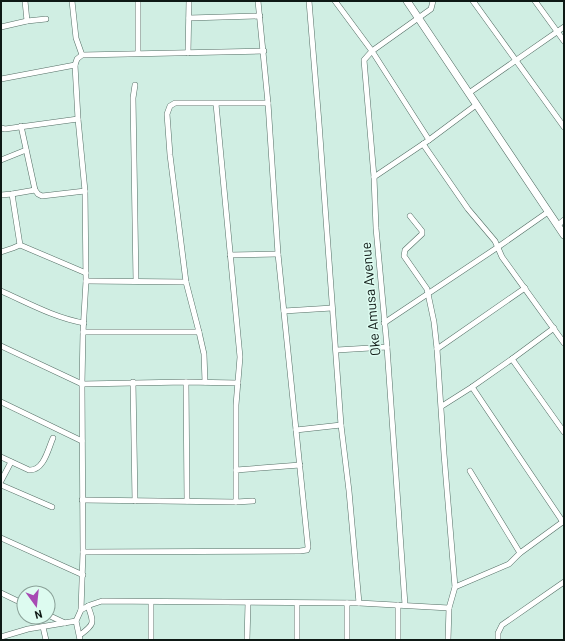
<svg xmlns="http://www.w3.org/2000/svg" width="565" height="641" font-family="Barlow,sans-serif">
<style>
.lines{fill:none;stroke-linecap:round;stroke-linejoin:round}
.street-casing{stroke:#546e65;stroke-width:6}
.secondary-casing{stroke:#546e65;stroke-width:8}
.street{stroke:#fff;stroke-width:5}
.secondary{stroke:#fff;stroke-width:7}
.labels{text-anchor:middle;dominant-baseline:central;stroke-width:3;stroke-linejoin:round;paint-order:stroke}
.street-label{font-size:14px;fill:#0e1915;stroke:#ddfbf0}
</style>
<rect width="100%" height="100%" fill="#d0eee3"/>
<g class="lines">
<g class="street-casing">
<g id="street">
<polyline points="25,1 27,21"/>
<polyline points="72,1 76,38 82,55"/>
<polyline points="309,1 319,123 341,425 349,491 359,603 449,608 455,587 509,564 520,553 564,521"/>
<polyline points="335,1 372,51 429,140"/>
<polyline points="473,1 564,127"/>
<polyline points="535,1 564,41"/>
<polyline points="189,18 260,16"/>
<polyline points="1,27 27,21 46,19"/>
<polyline points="138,53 138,1"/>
<polyline points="188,53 189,1"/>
<polyline points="1,79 75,65"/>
<polyline points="135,85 133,98 136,281"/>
<polyline points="469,93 564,27"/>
<polyline points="216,104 240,357 236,405 236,470"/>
<polyline points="21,126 35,190 38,194 42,196 85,191"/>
<polyline points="1,128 5,129 78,119"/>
<polyline points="423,144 468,209 495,241 502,257 564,343"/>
<polyline points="1,160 26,150"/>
<polyline points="374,177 429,140 476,105"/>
<polyline points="12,194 20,245 86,273"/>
<polyline points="1,195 12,194 35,190"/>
<polyline points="410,216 422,231 422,234 405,250 404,256 427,289 434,322 437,349 444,454 455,587"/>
<polyline points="558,225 564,220"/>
<polyline points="1,252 13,248 20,245"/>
<polyline points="230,255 278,254"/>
<polyline points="86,281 186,282"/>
<path d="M1,291C28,303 55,318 84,323"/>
<polyline points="284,311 332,308"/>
<polyline points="384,323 498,247 548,212"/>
<polyline points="554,328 512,359 564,432"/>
<polyline points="83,332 86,281 85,191 78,119 75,65 77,59 82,55 264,51"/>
<polyline points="199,332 204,354 205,382"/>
<polyline points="1,346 82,384 186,382 238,383"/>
<polyline points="437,349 525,288"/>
<polyline points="337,350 387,347"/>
<polyline points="133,382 135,501"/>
<polyline points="186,382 187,501"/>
<polyline points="472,387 512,359"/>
<polyline points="1,402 82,441"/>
<polyline points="442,406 472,387 563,522"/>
<polyline points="296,430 341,425"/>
<path d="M1,457L29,470C44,471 48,449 53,438"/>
<polyline points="470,471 520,553"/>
<polyline points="1,481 11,462"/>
<polyline points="1,485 52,507"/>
<polyline points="82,500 236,502 236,470 300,465"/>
<polyline points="236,502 253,501"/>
<polyline points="1,538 83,575"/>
<polyline points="83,552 300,551 307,550 308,547 278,254 268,103 258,1"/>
<polyline points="1,593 24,604"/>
<polyline points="405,605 387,347 376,228 374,177 364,60 372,51 431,9 433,1"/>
<polyline points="81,610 90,605 102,601 359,603"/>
<polyline points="48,615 65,623"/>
<polyline points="43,627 46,640"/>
<path d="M80,635C95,624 94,623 88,606"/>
<polyline points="1,637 28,629 76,621"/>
<polyline points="80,640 76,621 81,610 83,552 82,384 83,332 199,332 186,282 170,155 167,114 170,106 175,103 268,103"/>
<polyline points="151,640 151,602"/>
<polyline points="247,640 248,603"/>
<polyline points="297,640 297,603"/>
<polyline points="347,640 347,603"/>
<polyline points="398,640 398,605"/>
<polyline points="448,640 449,608"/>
<polyline points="498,640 498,633 502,625 564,582"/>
</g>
</g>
<g class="secondary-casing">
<polyline id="secondary" points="407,1 564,235"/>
</g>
<use href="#street" class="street"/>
<use href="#secondary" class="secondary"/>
</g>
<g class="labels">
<g class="street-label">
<text transform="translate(370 299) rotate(-95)">Oke Amusa Avenue</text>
</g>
</g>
<rect width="565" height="641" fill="none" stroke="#0e1915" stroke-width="4"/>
<g transform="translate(36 605) rotate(165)"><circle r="19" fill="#ddfbf0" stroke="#8aa198"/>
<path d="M0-3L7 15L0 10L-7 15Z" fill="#a74ab4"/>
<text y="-6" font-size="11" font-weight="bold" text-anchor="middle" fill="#0e1915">N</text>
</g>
</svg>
